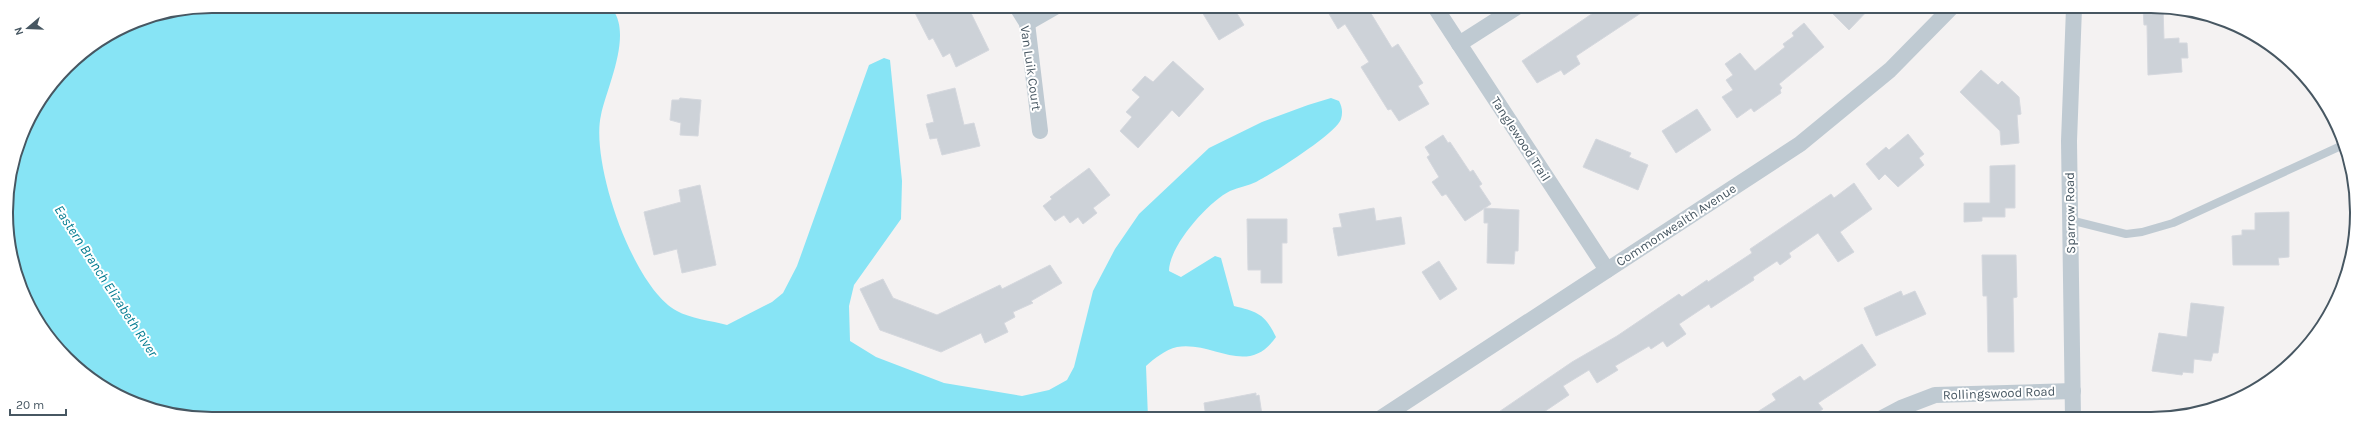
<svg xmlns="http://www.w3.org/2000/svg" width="2363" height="425" font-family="Karla,sans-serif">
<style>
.water{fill:#87e4f5}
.building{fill:#cdd2d8;stroke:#d5d8de}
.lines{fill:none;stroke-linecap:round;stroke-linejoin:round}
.lane{stroke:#bfcad2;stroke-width:8}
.street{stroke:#bfcad2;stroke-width:16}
.labels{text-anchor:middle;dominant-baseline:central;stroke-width:4;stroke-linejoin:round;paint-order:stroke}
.street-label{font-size:13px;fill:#475762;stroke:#fff}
.water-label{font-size:14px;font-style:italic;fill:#047c91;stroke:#fff}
.rim{fill:none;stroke:#475762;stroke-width:2}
</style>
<rect width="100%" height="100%" fill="#f4f2f2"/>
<path class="water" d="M213,6H613V10C632,36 607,87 601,115C590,162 633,288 677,311C689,318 712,321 727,325L772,302L783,293L797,266L869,65L884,58L890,60L902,181L901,219L854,285L849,306L850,341L876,357L944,383L1022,396L1049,390L1067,380L1074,367L1093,291L1115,249L1139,214L1209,148L1262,122L1308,105L1331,98L1339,101C1342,107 1343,112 1341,119C1337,133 1272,174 1256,182C1248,186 1239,187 1230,191C1208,202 1169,246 1169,271L1181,277L1215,256L1221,258L1234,306C1258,312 1265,314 1276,337C1247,378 1215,341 1177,347C1165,350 1155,358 1146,366L1148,418L186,417L109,391L57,348L17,279L6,199L22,133L67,66L134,22Z"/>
<g class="building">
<polygon points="912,7 968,7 989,50 956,67 950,53 943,57 933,38 929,40"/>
<polygon points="1199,7 1233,7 1244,25 1219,40"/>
<polygon points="1325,7 1367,7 1392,48 1398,44 1423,83 1418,86 1429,104 1399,121 1391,109 1388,110 1361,67 1369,62 1345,24 1338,29"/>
<polygon points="1602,7 1650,7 1576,56 1580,64 1564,75 1561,70 1537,83 1522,61"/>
<polygon points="1826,7 1871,7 1849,30"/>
<polygon points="2143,8 2163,8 2164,39 2179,38 2179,43 2187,43 2188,58 2181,58 2182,72 2148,75 2147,25 2144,25"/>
<polygon points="1804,23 1824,47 1779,84 1782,88 1780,90 1781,93 1754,112 1751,108 1737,118 1722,97 1733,90 1726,80 1733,75 1725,64 1740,53 1755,71 1785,47 1783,44 1794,36 1792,33"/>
<polygon points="1173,61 1204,89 1179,117 1172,110 1138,148 1120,131 1132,117 1126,112 1140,97 1132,90 1145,76 1153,82"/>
<polygon points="1981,70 1998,85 2002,81 2019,97 2021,114 2017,115 2019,143 2001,145 2000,131 1960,92"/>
<polygon points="955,88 964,125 974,123 980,146 942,155 937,138 930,139 926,124 934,122 927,95"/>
<polygon points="680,98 701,100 698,136 680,135 681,123 670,120 672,100 679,100"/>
<polygon points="1697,109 1711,130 1676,153 1662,131"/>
<polygon points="1908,134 1924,154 1919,158 1924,165 1898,187 1885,174 1879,180 1866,164 1886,147 1889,150"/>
<polygon points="1443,135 1448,143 1450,142 1470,172 1473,170 1482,184 1479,186 1491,204 1465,221 1446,194 1442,196 1432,182 1439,177 1427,157 1430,155 1425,147"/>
<polygon points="1596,139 1631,153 1629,157 1648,165 1638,190 1583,167"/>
<polygon points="2015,165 2015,208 2005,208 2005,217 1982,217 1982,221 1964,222 1964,203 1990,203 1990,166"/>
<polygon points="1089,168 1110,195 1093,208 1097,213 1083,224 1078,217 1070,223 1064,215 1055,221 1043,206 1052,199 1050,197"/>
<polygon points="1854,183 1872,209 1840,232 1854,252 1838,262 1818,233 1789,253 1791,257 1780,265 1777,261 1753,277 1754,280 1711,308 1709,304 1679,324 1686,334 1667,347 1663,341 1651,349 1649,346 1615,366 1618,370 1597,383 1589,370 1563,386 1569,395 1535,418 1490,418 1572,362 1617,336 1679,294 1682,297 1707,280 1708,282 1752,253 1750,249 1831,194 1834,198"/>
<polygon points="700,185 716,265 682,273 677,249 654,255 644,212 681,202 679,190"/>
<polygon points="1374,208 1376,221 1401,217 1405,244 1338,256 1333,228 1342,227 1339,214"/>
<polygon points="1484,208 1519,210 1518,251 1515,251 1514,264 1487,263 1488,223 1484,223"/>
<polygon points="2289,212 2289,257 2278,258 2279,265 2233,265 2232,236 2242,235 2242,230 2255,230 2255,213"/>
<polygon points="1247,219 1287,219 1287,243 1282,243 1282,283 1261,283 1261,270 1248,270"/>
<polygon points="1982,255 2016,255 2017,297 2013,298 2014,352 1988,352 1987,296 1983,296"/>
<polygon points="1439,261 1457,289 1440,300 1422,272"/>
<polygon points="1050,265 1062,283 1031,301 1033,303 1013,312 1015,317 1004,323 1008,332 985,343 981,333 941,352 880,330 860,289 883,279 893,298 937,315 1000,285 1002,289"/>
<polygon points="1901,291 1903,296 1915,291 1926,314 1876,336 1864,308"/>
<polygon points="2191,303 2224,307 2218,353 2213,353 2211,361 2194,359 2193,373 2183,372 2182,375 2152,371 2159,333 2187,337"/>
<polygon points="1862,344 1876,365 1818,403 1823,409 1810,418 1805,411 1795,418 1748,418 1776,400 1772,394 1800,376 1804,381"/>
<polygon points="1256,393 1256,396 1259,395 1262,415 1260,416 1260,418 1206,418 1204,403"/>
</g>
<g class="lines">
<polyline class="lane" points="2070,220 2126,234 2142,232 2173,223 2343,145"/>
<g class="street">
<polyline points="1017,7 1027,23 1040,131"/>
<polyline points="1435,7 1607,270"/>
<polyline points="1027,23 1055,7"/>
<polyline points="1459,44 1517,7"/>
<polyline points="1381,418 1800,144 1890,70 1951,8"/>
<polyline points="1882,418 1901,408 1935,395 2073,391"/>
<polyline points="2073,418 2069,141 2074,8"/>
</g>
</g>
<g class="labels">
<g class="street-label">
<text transform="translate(1031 68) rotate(82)">Van Luik Court</text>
<text transform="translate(1521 139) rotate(57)">Tanglewood Trail</text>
<text transform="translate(2070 213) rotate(-91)">Sparrow Road</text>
<text transform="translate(1676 225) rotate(-33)">Commonwealth Avenue</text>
<text transform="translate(1999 393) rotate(-2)">Rollingswood Road</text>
</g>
<g class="water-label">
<text transform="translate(106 281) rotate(57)">Eastern Branch Elizabeth River</text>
</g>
</g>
<path d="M0 0H2363V425H0ZM212 13H2151A199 199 0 0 1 2350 212V213A199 199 0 0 1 2151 412H212A199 199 0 0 1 13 213V212A199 199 0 0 1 212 13Z" fill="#fff" fill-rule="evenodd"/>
<path class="rim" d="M212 13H2151A199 199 0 0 1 2350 212V213A199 199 0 0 1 2151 412H212A199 199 0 0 1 13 213V212A199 199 0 0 1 212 13Z"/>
<g transform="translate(28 28) rotate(251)" stroke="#ffffff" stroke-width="3" paint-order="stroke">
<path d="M0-3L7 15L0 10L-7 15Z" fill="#475762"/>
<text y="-6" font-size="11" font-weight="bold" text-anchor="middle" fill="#475762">N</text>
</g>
<path d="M10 409v6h56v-6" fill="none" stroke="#475762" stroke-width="2"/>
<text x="16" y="409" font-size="12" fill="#475762" stroke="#ffffff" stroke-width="3" paint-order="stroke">20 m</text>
</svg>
